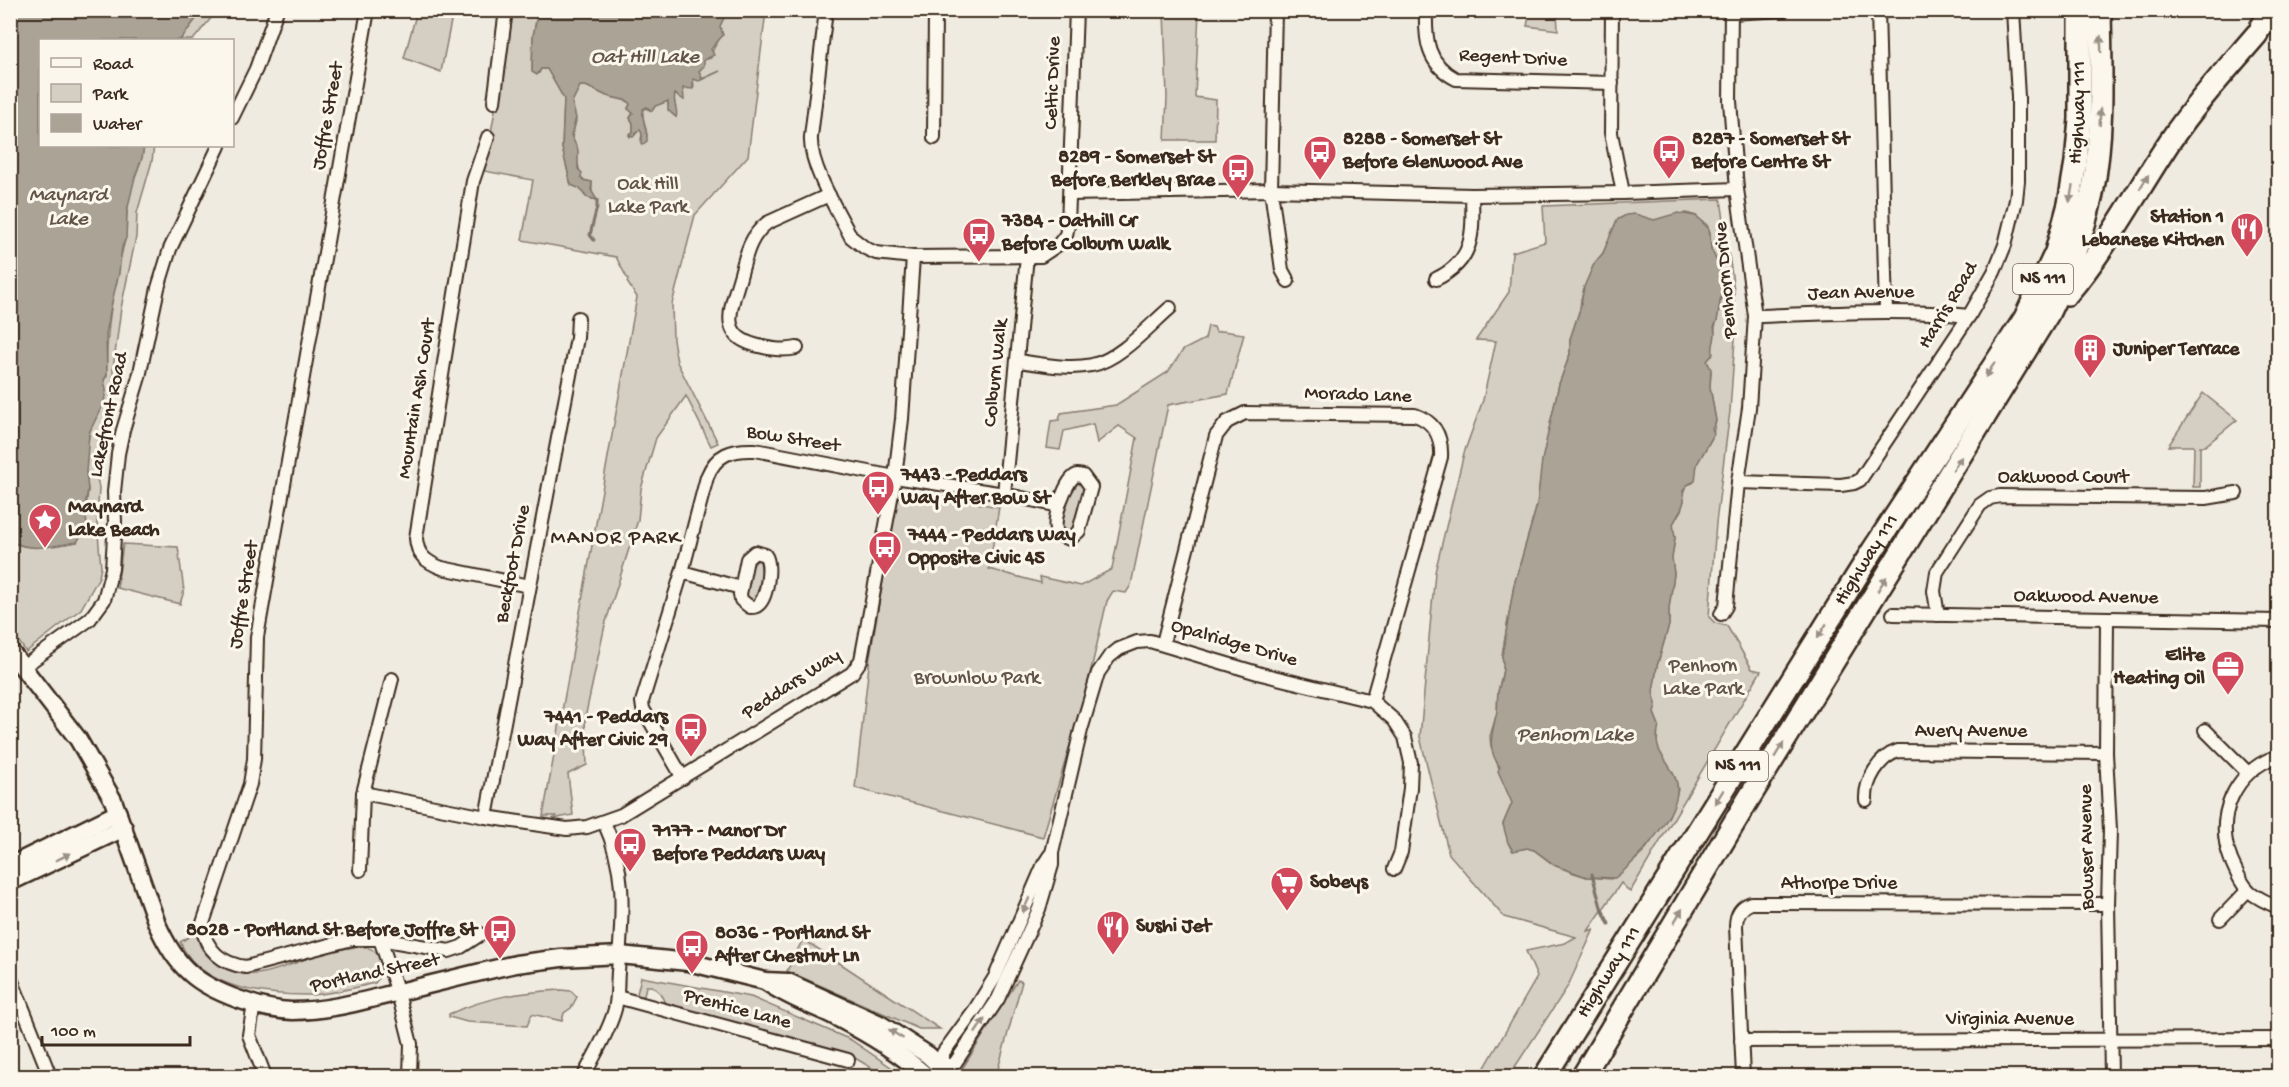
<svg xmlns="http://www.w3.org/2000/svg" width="2289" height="1087" font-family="'Gochi Hand',sans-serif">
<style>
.green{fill:#d5cec3;stroke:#887c70;stroke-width:1.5;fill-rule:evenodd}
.water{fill:#aca397;stroke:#7f7367;stroke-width:1.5}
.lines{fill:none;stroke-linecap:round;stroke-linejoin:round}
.stream{stroke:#7f7367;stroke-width:3}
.street-casing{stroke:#3b2a1e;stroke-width:16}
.secondary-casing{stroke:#3b2a1e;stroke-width:21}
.highway-casing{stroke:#3b2a1e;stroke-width:26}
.street{stroke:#fbf7ec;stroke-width:12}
.secondary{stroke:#fbf7ec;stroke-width:16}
.highway{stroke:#fbf7ec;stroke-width:21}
.oneway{fill:#9b9085}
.labels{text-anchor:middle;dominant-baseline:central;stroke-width:6;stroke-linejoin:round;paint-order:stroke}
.shield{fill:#fbf7ec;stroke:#75685c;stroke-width:1.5}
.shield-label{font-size:18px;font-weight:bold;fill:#3b2a1e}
.street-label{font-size:20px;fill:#3b2a1e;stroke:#fbf7ec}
.poi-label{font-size:20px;font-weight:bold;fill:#3b2a1e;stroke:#fbf7ec;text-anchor:start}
.park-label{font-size:20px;fill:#625347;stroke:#fbf7ec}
.water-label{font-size:21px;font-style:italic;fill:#635448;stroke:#fbf7ec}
.neighbourhood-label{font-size:21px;letter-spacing:1.5px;fill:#3b2a1e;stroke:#fbf7ec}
</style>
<rect width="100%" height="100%" fill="#f0ebe0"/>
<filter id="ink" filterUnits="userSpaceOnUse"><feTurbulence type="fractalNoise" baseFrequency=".0167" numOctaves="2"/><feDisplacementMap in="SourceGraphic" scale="12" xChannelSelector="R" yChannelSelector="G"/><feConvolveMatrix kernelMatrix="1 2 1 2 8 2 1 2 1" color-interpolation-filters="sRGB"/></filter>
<g filter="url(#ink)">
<g class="green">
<polygon points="202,11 217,11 193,40 180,40"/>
<polygon points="417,11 453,11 441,72 404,58"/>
<path d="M513,11H538L533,36L532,70L539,73L541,69H547L564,99L562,148L571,185L581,189L584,195L592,199V182L583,180L581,177L577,160L578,154L572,138L576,121L572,102L580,86H586L607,96L628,101L630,104L628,108L633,113L630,118L633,123V132L629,134L630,137L640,129L642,134L641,140L647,136C646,127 643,120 642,111L645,108L652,111L655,106L668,101C667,108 670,113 676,117L674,96L683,92V88L694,87L693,79L702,77L699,71L704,60L711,58C712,43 725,40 720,26L727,11H766L748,156L695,215L672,304L673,340L677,362L718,443L711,446L686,396L656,438L641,489L638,520L605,625L585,718L587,765L568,774L573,815L553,819L556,816H543L637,297L627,282L628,280L616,257L522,240L533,180L484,171Z"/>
<polygon points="1164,11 1199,11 1195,97 1216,100 1215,140 1165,140 1167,97"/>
<polygon points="1530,11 1557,11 1558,30 1527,26"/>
<path d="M144,146H154L152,161L137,213L136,237L121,308L113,370L114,405L104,427L99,435L96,473L99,488L97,523L101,567L99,577L81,609L26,652L11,630L10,541C32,552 55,545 77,542L79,535L84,532L88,490L86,472L87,448L90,430L104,402L106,391L104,380L107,376C105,330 114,284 125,240C128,230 125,218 128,208C129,200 132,182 135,176C139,166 143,157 144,146Z"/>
<path d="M1721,199L1734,290L1735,339L1730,411L1716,523L1709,617L1715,623L1727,626L1752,669L1761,671L1630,892L1621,883L1588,931L1594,929L1568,986L1509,1076H1480L1537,977L1526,951L1565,943L1576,937L1504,917L1449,854L1420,737L1435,572L1464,453L1483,400L1496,341L1476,340L1509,292L1512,252L1545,242L1543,206ZM1687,213L1696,216L1707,225L1710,232L1711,249L1724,276L1717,321C1712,330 1718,338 1711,347L1712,355L1707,361L1711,371L1710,387L1716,421L1712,438L1697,464L1693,483L1687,485L1683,493L1684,501L1681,510L1673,524L1675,538L1672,558L1674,574L1669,608V625L1657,666L1653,692L1656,704L1654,713L1658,723L1657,748L1676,780L1678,790L1669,816L1643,853L1623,871L1611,879L1587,877L1574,873L1554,865L1534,850L1527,848L1513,851L1510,847L1503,824L1512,803L1491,747L1490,736L1497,713L1498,692L1504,665L1502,656L1514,585L1537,505L1543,457L1559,384L1570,354V339L1580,309L1581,299L1594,264L1603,253L1617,220C1639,208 1637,219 1654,220C1659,221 1677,214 1687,213Z"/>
<polygon points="1208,326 1214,327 1216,332 1223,331 1244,334 1228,394 1168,405 1131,585 1126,593 1113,591 1107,601 1087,687 1043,837 855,788 870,656 898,493 904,490 999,507 989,569 1041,583 1040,577 1081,586 1112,569 1137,438 1119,426 1097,443 1093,424 1064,431 1060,450 1047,448 1051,421 1059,420 1061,413 1116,405 1168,372 1183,350 1205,339"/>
<polygon points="2203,393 2237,420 2205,446 2200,446 2200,487 2193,487 2194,446 2168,446"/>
<polygon points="1078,481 1083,484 1084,487 1073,529 1066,530 1061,525 1069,492"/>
<polygon points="123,544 178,547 184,591 180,604 117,588"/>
<path d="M761,559L766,570L758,602L747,601C745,589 749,568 757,560Z"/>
<path d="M197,932C198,947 204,954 215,962C256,994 298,954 342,949C350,948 366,945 373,950C384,959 383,973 375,983C353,988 328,995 306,995C261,995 200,988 180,942Z"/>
<polygon points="803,939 940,1029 919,1029 787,971"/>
<polygon points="641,977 751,997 851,1040 904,1076 885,1076 855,1058 745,1024 666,1005 660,993 652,986 646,986 644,996 636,998"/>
<polygon points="1018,980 1022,982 998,1069 1013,1076 963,1076 962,1069"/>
<path d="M561,990L571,991L577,997L571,1008L564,1013L562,1021L532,1014L527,1026L467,1022L449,1017V1014C488,997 519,992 561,990Z"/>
</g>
<g class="water">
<path d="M10,11H202L180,40H40V146H144L142,158L135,177L127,211L126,238L122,247L119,273L111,306L106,335L107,375L104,380L106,390L104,402L89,433L86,472L88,490L85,505L87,526L77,542C55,545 31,553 11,541Z"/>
<path d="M538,11H727L720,26L723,35L711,49L714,55L704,60V66L699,71L702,79L720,71L699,81L693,79V89L683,88L684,100L675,94C672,102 679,111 676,117L668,110V101L655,106L652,111L647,107L643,109C641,121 648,129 647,141L642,145V134L640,129L633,137L629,135L633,132V123L630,118L633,113L628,109L630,104L628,101L607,96L586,86H580L572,102L576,118L571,135L578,150V169L582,173L581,177L583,180L592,182L591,190L597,200L586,197L581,189L571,185L562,148L564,99L547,69H541L537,75L532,72L533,36Z"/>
<path d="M1678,213L1696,216L1709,229L1711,249L1724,276L1717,321L1714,327C1717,340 1711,343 1713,354L1707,361L1711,369L1710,387L1716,421L1712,429L1714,434L1697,464L1695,481L1687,485L1683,491L1684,501L1681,510L1673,524L1675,538L1672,558L1674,574L1669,608V625L1657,666L1653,692L1656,704L1654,713L1659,726C1651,754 1669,758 1676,780C1686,809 1636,862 1615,878L1587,877L1556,866L1534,850L1527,848L1513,851L1508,843L1503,824L1512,803L1498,771L1500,767C1485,747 1493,732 1497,711C1498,705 1497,698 1498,692C1501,679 1505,669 1502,656L1514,585L1537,505L1542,460L1559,384L1570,354V339L1580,309L1584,287L1594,264L1603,253L1617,220L1626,215L1635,214L1654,220Z"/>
</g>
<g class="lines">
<g class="stream">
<polyline points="594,240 590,235 597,207 597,200"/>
<polyline points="1592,874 1601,907 1609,924"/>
</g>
<g class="street-casing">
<g id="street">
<path d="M368,10L257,637L254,759L250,784L202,926C206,950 222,964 246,967L352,939H380L449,951L461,947L481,934"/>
<path d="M826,10L811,137C809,165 838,212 851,237L865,248L876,253L913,257L1041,256L1059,244L1066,235L1068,225L1076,10"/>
<polyline points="1275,10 1271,190 1282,270 1288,281"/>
<path d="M1426,10C1425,40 1427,64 1456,79L1612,83"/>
<polyline points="1612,10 1611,133 1623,193"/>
<polyline points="1878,10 1886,312"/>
<polyline points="1731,13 1784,10"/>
<polyline points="2257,34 2257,24 2266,10"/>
<polyline points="494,102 506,10"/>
<polyline points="232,118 256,69 277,10"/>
<path d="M488,137L473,181L416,538C417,555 426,562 442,568L529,586"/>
<polyline points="934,138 935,10"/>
<polyline points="1070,194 1271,190 1472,195 1623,193 1737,189"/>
<path d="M1436,279C1475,260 1473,233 1472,195"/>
<path d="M1755,316C1826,314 1898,308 1969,316"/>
<path d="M797,348C782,351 770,349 755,345C717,335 732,305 740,277C746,256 749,237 767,223L829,195"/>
<path d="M1018,361C1042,364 1068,370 1092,365C1119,360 1149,326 1170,308"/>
<path d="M1077,475L1083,476L1091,487L1079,531L1070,539C1066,538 1060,537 1057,532C1051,522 1066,478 1077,475Z"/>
<polyline points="1738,482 1841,485 1854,483 1860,480 1969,316 1994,272 2005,245 2016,200 2018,181 2018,97 2013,10"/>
<polyline points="1004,494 1027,256"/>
<path d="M755,552L765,555C772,564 767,597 759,604C756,607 754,607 750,607L741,600L740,594L747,559Z"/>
<polyline points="682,572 741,588"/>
<polyline points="1721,614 1726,606 1738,482 1749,408 1755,316 1737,189 1730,101 1731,10"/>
<polyline points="1893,614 2278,621"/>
<polyline points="1938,615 1934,591 1937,572 1980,505 1990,498 2000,496 2206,498 2236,493"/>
<polyline points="2107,618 2106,753 2110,830 2108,904 2111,1076"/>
<path d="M1163,643L1216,436L1227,422L1245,413L1415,415C1435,422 1442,437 1441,457L1372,701"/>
<polyline points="23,667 90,619 104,600 112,569 115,521 114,492 118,454 123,430 139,377 158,288 170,249 219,146"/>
<polyline points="2205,730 2248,773"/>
<path d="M2278,756C2234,771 2214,816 2231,860C2236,871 2241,884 2250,892C2259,899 2268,903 2278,907"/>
<path d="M683,778L643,709L642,702L682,572L707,477C716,454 732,449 755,450L895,477L1004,494L1059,506"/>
<polyline points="363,793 486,817 567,829 587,827 621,815 852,673 861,660 895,477 902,419 913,257"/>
<path d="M1866,800C1865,781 1879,757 1898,751L2106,753"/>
<polyline points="486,817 577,338 578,318"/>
<polyline points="360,870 363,793 392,679"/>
<polyline points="2220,919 2248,890"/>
<polyline points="380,939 398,993 411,1044 410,1076"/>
<polyline points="10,976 50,1076"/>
<polyline points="617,997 848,1060"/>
<polyline points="254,1004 249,1035 265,1076"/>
<polyline points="1741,1041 2278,1039"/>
<polyline points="943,1069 943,1053 976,1008 995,977 1044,864 1050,855"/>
<path d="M584,1076C594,1055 609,1032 615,1009C618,997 617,984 618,972C622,917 628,874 604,822"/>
<polyline points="938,1076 943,1069 955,1063 998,999 1039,909 1052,865 1052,853 1081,730 1098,673 1109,657 1119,649 1137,642 1150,641 1261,674 1372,701 1394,720 1405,737 1411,763 1410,788 1401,852 1394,869"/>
<path d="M1743,1076L1736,926C1736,915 1740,907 1751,903L2108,904"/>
</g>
</g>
<g class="secondary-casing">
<g id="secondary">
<polyline points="2257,34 2278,15"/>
<path d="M10,651L78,739L113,800L157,924C165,942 175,960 190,973C212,993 262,1010 292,1011C326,1011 359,1002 391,994C433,984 474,973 516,964L561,958L620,955L688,962L765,981L788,982L880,1024L928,1055L951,1076"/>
<polyline points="10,866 118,813"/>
<polyline points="10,882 124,828"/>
<path d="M765,981C787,997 812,1005 836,1017C867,1033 900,1053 926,1076"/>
</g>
</g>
<g class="highway-casing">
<g id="highway">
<path d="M2067,294C2107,248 2136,192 2170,141C2196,103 2227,69 2257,34"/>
<path id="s1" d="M1545,1076L1873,550L2025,318L2056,252L2069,204L2076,162L2080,119V10"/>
<path d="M1583,1076L1746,803L2048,314C2067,275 2083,236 2092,194C2104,134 2101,71 2100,10"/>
</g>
</g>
<use href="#street" class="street"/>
<use href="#secondary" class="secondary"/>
<use href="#highway" class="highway"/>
</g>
<defs><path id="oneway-solid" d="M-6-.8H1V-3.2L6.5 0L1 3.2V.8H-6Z" transform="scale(1.5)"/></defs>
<g class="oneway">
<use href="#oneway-solid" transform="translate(2101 44) rotate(-91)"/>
<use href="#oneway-solid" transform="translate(2100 117) rotate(-88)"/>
<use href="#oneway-solid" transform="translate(2144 182) rotate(-58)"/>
<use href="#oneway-solid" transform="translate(2071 194) rotate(100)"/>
<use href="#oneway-solid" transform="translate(1990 370) rotate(123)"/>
<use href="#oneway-solid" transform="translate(1957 464) rotate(-58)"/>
<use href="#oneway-solid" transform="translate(1882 584) rotate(-58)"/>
<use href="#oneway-solid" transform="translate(1822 631) rotate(122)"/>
<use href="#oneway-solid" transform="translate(1779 750) rotate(-58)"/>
<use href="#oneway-solid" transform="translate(1719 797) rotate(122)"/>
<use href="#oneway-solid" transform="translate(63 857) rotate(-26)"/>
<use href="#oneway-solid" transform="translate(1026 905) rotate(114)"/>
<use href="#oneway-solid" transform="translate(1678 916) rotate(-59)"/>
<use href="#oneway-solid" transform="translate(980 1026) rotate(-56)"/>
<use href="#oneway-solid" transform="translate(896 1034) rotate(-148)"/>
</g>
</g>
<defs>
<g id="bus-pin" transform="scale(1.725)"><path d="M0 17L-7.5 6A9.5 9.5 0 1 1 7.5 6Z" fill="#d1495b" stroke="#fbf7ec"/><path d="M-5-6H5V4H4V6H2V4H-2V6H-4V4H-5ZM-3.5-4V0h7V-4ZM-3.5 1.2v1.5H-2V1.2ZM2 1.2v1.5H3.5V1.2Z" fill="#fff"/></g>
<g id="restaurant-pin" transform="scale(1.725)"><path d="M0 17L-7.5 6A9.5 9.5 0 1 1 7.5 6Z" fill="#d1495b" stroke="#fbf7ec"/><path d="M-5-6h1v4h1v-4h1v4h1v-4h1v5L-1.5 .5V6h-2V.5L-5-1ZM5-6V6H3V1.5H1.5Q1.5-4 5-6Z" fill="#fff"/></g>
<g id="building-pin" transform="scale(1.725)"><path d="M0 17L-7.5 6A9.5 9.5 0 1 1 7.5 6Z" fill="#d1495b" stroke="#fbf7ec"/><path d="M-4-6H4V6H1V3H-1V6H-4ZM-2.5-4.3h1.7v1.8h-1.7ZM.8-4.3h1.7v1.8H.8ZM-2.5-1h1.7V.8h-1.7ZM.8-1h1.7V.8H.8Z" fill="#fff"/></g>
<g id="sight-pin" transform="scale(1.725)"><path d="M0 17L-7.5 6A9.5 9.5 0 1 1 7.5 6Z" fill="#d1495b" stroke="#fbf7ec"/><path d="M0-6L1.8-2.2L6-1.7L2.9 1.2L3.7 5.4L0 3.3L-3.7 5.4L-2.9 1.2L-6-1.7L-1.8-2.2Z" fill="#fff"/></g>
<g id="office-pin" transform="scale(1.725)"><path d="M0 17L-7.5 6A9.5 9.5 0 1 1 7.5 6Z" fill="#d1495b" stroke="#fbf7ec"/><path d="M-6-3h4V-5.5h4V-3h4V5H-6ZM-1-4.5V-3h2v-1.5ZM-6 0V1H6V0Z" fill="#fff"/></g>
<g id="supermarket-pin" transform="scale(1.725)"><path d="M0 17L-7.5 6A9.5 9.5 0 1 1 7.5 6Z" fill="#d1495b" stroke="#fbf7ec"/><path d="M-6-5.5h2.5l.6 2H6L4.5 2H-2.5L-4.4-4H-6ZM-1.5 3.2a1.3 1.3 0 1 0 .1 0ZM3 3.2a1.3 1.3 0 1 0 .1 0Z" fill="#fff"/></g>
</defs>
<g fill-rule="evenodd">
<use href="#bus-pin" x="1669" y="151"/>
<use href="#bus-pin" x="1320" y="152"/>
<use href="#bus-pin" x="1238" y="170"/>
<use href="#restaurant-pin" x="2247" y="229"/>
<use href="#bus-pin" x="979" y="234"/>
<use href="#building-pin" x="2090" y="350"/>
<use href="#bus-pin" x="878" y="487"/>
<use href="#sight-pin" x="45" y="520"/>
<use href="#bus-pin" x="885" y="547"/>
<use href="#office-pin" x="2228" y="667"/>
<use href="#bus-pin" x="691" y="729"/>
<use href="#bus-pin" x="630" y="844"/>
<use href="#supermarket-pin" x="1287" y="883"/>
<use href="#restaurant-pin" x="1113" y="927"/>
<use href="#bus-pin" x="500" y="931"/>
<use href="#bus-pin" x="692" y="946"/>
</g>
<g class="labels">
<g class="shield">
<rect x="2013" y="264" width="60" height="30" rx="4.5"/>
<rect x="1708" y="751" width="60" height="30" rx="4.5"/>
</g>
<g class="shield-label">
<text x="2043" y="279">NS 111</text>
<text x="1738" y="766">NS 111</text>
</g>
<g class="street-label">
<text transform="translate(1513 59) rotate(3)">Regent Drive</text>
<text transform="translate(1054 83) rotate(-88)">Celtic Drive</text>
<text stroke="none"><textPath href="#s1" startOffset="1112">Highway 111</textPath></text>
<text transform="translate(329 116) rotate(-80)">Joffre Street</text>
<text transform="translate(1727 280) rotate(-95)">Penhorn Drive</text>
<text transform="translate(1861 294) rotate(-1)">Jean Avenue</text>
<text transform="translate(1949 306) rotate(-59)">Harris Road</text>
<text transform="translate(997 373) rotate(-84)">Colburn Walk</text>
<text transform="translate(1358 396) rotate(2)">Morado Lane</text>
<text transform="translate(418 399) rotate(-81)">Mountain Ash Court</text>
<text transform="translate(110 415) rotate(-78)">Lakefront Road</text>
<text transform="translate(793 440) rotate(9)">Bow Street</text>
<text x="2063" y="478">Oakwood Court</text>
<text stroke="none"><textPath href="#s1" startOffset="608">Highway 111</textPath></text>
<text transform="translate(514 564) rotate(-79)">Beckfoot Drive</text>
<text transform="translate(245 595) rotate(-81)">Joffre Street</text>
<text transform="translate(2086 598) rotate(1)">Oakwood Avenue</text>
<text transform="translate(1234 644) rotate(16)">Opalridge Drive</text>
<text transform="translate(792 685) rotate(-33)">Peddars Way</text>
<text x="1971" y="732">Avery Avenue</text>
<text transform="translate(2088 847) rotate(-91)">Bowser Avenue</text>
<text x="1839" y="884">Athorpe Drive</text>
<text stroke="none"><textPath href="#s1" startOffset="122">Highway 111</textPath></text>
<text transform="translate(375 974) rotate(-12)">Portland Street</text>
<text transform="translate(737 1010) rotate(15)">Prentice Lane</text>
<text x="2010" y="1020">Virginia Avenue</text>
</g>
<g class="poi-label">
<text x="1343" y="140">8288 - Somerset St<tspan x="1343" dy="23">Before Glenwood Ave</tspan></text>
<text x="1692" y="140">8287 - Somerset St<tspan x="1692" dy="23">Before Centre St</tspan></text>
<text x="1215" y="158" text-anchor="end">8289 - Somerset St<tspan x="1215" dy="23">Before Berkley Brae</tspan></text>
<text x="2224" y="218" text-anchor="end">Station 1<tspan x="2224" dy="23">Lebanese Kitchen</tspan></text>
<text x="1002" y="222">7384 - Oathill Cr<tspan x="1002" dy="23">Before Colburn Walk</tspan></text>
<text x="2113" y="350">Juniper Terrace</text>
<text x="901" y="476">7443 - Peddars<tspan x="901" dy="23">Way After Bow St</tspan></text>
<text x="68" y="508">Maynard<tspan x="68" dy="23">Lake Beach</tspan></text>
<text x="908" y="536">7444 - Peddars Way<tspan x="908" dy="23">Opposite Civic 45</tspan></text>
<text x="2205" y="656" text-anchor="end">Elite<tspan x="2205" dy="23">Heating Oil</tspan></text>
<text x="668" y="718" text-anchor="end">7441 - Peddars<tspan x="668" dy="23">Way After Civic 29</tspan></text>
<text x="653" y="832">7177 - Manor Dr<tspan x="653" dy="23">Before Peddars Way</tspan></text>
<text x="1310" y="883">Sobeys</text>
<text x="1136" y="927">Sushi Jet</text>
<text x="477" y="931" text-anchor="end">8028 - Portland St Before Joffre St</text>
<text x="715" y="934">8036 - Portland St<tspan x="715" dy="23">After Chestnut Ln</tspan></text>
</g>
<g class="park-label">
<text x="648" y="185">Oak Hill<tspan x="648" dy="23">Lake Park</tspan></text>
<text x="1703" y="667">Penhorn<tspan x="1703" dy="23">Lake Park</tspan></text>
<text x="977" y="679">Brownlow Park</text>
</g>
<g class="water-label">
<text x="645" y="58">Oat Hill Lake</text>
<text x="68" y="196">Maynard<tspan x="68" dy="24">Lake</tspan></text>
<text x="1575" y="736">Penhorn Lake</text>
</g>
<g class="neighbourhood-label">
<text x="616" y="539">MANOR PARK</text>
</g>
</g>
<rect width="2289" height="1087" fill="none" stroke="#fbf7ec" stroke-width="36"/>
<rect x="18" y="18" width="2253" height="1051" fill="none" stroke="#3b2a1e" stroke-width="2" filter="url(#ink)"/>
<rect x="39" y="39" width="195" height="108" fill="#fbf7ec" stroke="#aea59a" stroke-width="1.5"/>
<rect x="51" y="58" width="30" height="9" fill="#fbf7ec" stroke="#aea59a" stroke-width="1.5"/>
<text x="93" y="69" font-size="18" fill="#3b2a1e">Road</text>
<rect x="51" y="84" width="30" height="18" fill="#d5cec3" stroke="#aea59a" stroke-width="1.5"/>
<text x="93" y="99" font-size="18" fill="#3b2a1e">Park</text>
<rect x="51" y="114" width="30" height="18" fill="#aca397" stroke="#aea59a" stroke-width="1.5"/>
<text x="93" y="129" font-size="18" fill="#3b2a1e">Water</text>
<path d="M42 1036v9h148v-9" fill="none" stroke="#3b2a1e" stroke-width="3"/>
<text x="51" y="1036" font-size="18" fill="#3b2a1e" stroke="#fbf7ec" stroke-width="4.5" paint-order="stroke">100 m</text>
</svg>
